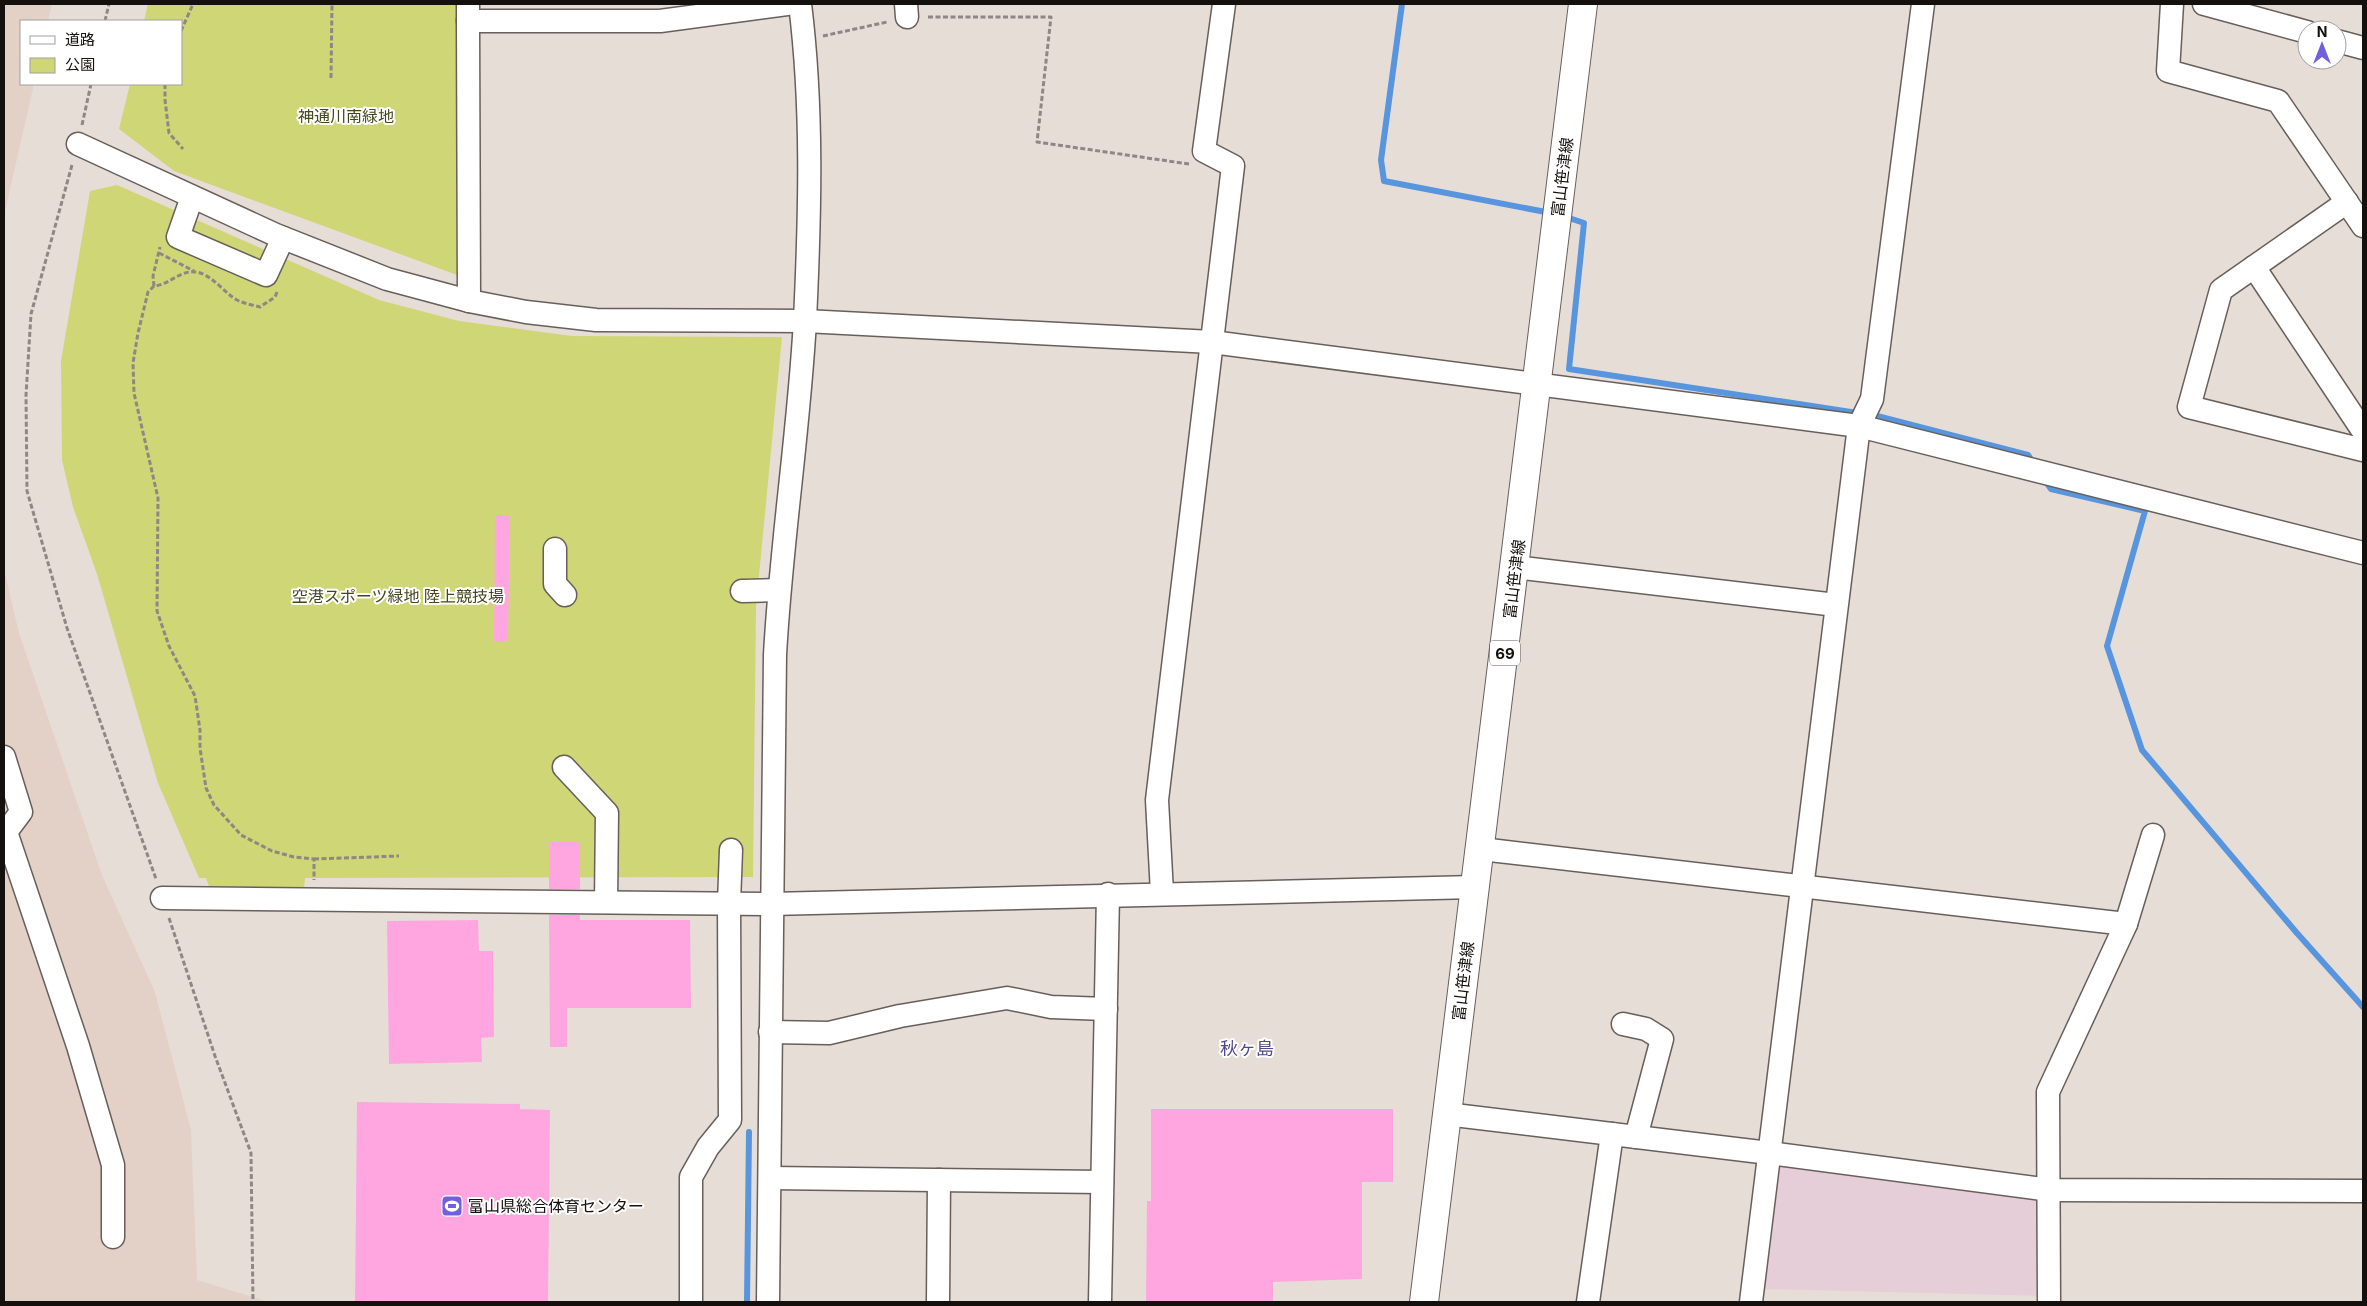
<svg xmlns="http://www.w3.org/2000/svg" width="2367" height="1306" font-family="Inter,'Noto Sans JP',sans-serif">
<style>
.built{fill:#e3d1c7}
.industrial{fill:#e6ced8}
.green{fill:#cfd676}
.lines{fill:none;stroke-linecap:round;stroke-linejoin:round}
.stream{stroke:#5795df;stroke-width:6}
.building{fill:#ffa6e1}
.minor-casing{stroke:#685f5a;stroke-width:25}
.major-casing{stroke:#685f5a;stroke-width:30}
.path{stroke:#8e8783;stroke-width:3;stroke-dasharray:5 2.5;stroke-linecap:butt}
.minor{stroke:#fff;stroke-width:22}
.major{stroke:#fff;stroke-width:28}
.labels{text-anchor:middle;dominant-baseline:central;stroke-width:4;stroke-linejoin:round;paint-order:stroke}
.shield{fill:#fff;stroke:#5a5856;stroke-width:1}
.shield-label{font-size:15px;font-weight:bold;fill:#14100e}
.park-label{font-size:16px;fill:#45481e;stroke:#fff}
.street-label{font-size:16px;fill:#14100e;stroke:#fff}
.poi-label{font-size:16px;fill:#14100e;stroke:#fff;text-anchor:start}
.neighbourhood-label{font-size:18px;fill:#504a88;stroke:#fff}
</style>
<rect width="100%" height="100%" fill="#e7ddd7"/>
<g class="built">
<polygon points="4,4 52,4 48,21 21,21 21,84 34,84 4,216"/>
<polygon points="4,569 19,633 102,875 155,992 191,1130 197,1280 269,1302 4,1302"/>
</g>
<polygon class="industrial" points="1777,1165 2041,1195 2042,1296 1764,1289"/>
<g class="green">
<polygon points="148,4 460,4 457,275 174,171 119,129 130,84 181,84 181,21 144,21"/>
<polygon points="117,185 379,300 459,321 572,336 782,337 756,607 753,877 305,878 304,890 210,889 206,878 199,878 158,783 97,574 73,507 62,460 61,361 90,191"/>
</g>
<g class="lines">
<g class="stream">
<polyline points="1402,4 1381,160 1384,181 1551,213"/>
<polyline points="1563,216 1584,223 1569,369 1877,416 2028,455 2034,464"/>
<polyline points="2044,479 2051,489 2145,511 2107,646 2142,750 2296,932 2363,1007"/>
<polyline points="747,1302 749,1132"/>
</g>
</g>
<g class="building">
<polygon points="495,515 510,515 508,641 494,641"/>
<rect x="549" y="842" width="31" height="47"/>
<polygon points="549,915 580,915 580,920 690,920 691,1008 567,1008 567,1047 550,1047"/>
<polygon points="478,920 479,951 493,951 494,1037 481,1038 482,1062 389,1064 387,921"/>
<polygon points="357,1102 520,1104 520,1109 550,1110 548,1302 355,1302"/>
<polygon points="1151,1109 1393,1109 1393,1182 1362,1182 1362,1279 1273,1282 1273,1302 1146,1302 1147,1201 1151,1201"/>
</g>
<g class="lines">
<g class="minor-casing">
<g id="minor">
<polyline points="468,4 468,21 660,21 787,4"/>
<polyline points="906,4 907,17"/>
<polyline points="2172,4 2168,71 2278,101 2363,226"/>
<polyline points="2204,4 2307,32"/>
<polyline points="468,21 469,301"/>
<polyline points="2337,41 2363,48"/>
<polyline points="78,144 276,235 387,279 469,301 526,312 596,320 805,321 1212,342 1859,426 2363,553"/>
<polyline points="192,197 178,237 266,275 283,238"/>
<polyline points="2347,202 2221,290 2189,407 2363,450"/>
<polyline points="2254,267 2363,431"/>
<polyline points="555,549 555,584 565,595"/>
<polyline points="1515,567 1836,605"/>
<polyline points="742,591 778,590"/>
<polyline points="4,757 21,812 6,832"/>
<polyline points="564,767 607,813 606,902"/>
<polyline points="4,826 78,1046 113,1165 113,1237"/>
<polyline points="1481,849 2126,924 2048,1092 2049,1302"/>
<polyline points="1162,893 1157,800 1233,166 1204,151 1224,4"/>
<polyline points="162,898 771,904 1475,887"/>
<polyline points="2126,924 2153,835"/>
<polyline points="1623,1024 1646,1029 1662,1039 1636,1137"/>
<polyline points="770,1032 829,1033 900,1016 1007,998 1051,1007 1106,1009"/>
<polyline points="1446,1114 1769,1153 2050,1190 2363,1191"/>
<polyline points="770,1178 1102,1182"/>
<polyline points="691,1302 691,1177 708,1147 730,1120 729,903 731,850"/>
<path d="M768,1302L775,655C781,543 799,432 805,320C810,215 813,108 800,4"/>
<polyline points="938,1302 939,1180"/>
<polyline points="1100,1302 1108,894"/>
<polyline points="1588,1302 1612,1134"/>
<polyline points="1751,1302 1859,426 1872,399 1923,4"/>
</g>
</g>
<g class="major-casing">
<polyline id="major" points="1424,1302 1583,4"/>
</g>
<g class="path">
<polyline points="928,17 1051,17 1037,142 1189,164"/>
<polyline points="105,21 109,4"/>
<polyline points="181,31 193,4"/>
<polyline points="823,36 887,22"/>
<polyline points="331,78 332,4"/>
<polyline points="165,84 165,100 169,133 183,149"/>
<polyline points="82,125 91,84"/>
<polyline points="72,165 31,314 26,395 27,491 67,628 156,879"/>
<polyline points="159,253 194,271"/>
<polyline points="154,286 153,276 160,247"/>
<path d="M277,292L275,297L260,307C253,305 245,304 237,300C224,293 211,273 195,272C180,270 169,285 154,286L148,292L138,333L133,363L134,393L158,498L157,611L169,646L195,696L200,730V748L206,788L214,805L241,835L272,851L294,857L314,859V880"/>
<polyline points="314,859 399,856"/>
<polyline points="169,918 215,1056 251,1153 253,1302"/>
</g>
<use href="#minor" class="minor"/>
<use href="#major" class="major"/>
</g>
<defs>
<g id="stadium-square" transform="scale(1.125)"><rect x="-9" y="-9" width="18" height="18" rx="4" fill="#7160da" stroke="#fff"/><path d="M0-5a6.5 5 0 1 0 0 10a6.5 5 0 1 0 0-10ZM-3.5-1.8h7v3.6h-7Z" fill="#fff"/></g>
</defs>
<g fill-rule="evenodd">
<use href="#stadium-square" x="452" y="1206"/>
</g>
<g class="labels">
<rect class="shield" x="1490" y="640.5" width="30" height="25" rx="4"/>
<g class="shield-label">
<text x="1505" y="653">69</text>
</g>
<g class="park-label">
<text x="346" y="116">神通川南緑地</text>
<text x="398" y="596">空港スポーツ緑地 陸上競技場</text>
</g>
<g class="street-label">
<text transform="translate(1562 177) rotate(-83)">富山笹津線</text>
<text transform="translate(1514 579) rotate(-83)">富山笹津線</text>
<text transform="translate(1463 981) rotate(-83)">富山笹津線</text>
</g>
<g class="poi-label">
<text x="468" y="1206">富山県総合体育センター</text>
</g>
<g class="neighbourhood-label">
<text x="1247" y="1048">秋ヶ島</text>
</g>
</g>
<rect width="2367" height="1306" fill="none" stroke="#14100e" stroke-width="10"/>
<rect x="20" y="20" width="162" height="65" fill="#ffffff" stroke="#a19f9f"/>
<rect x="30" y="36" width="25" height="8" fill="#ffffff" stroke="#a19f9f"/>
<text x="65" y="45" font-size="15" fill="#14100e">道路</text>
<rect x="30" y="58" width="25" height="15" fill="#cfd676" stroke="#a19f9f"/>
<text x="65" y="70" font-size="15" fill="#14100e">公園</text>
<g transform="translate(2322 45)"><circle r="24" fill="#ffffff" stroke="#a19f9f"/>
<path d="M0-4L9 19L0 12L-9 19Z" fill="#7160da"/>
<text y="-8" font-size="14" font-weight="bold" text-anchor="middle" fill="#14100e">N</text>
</g>
</svg>
